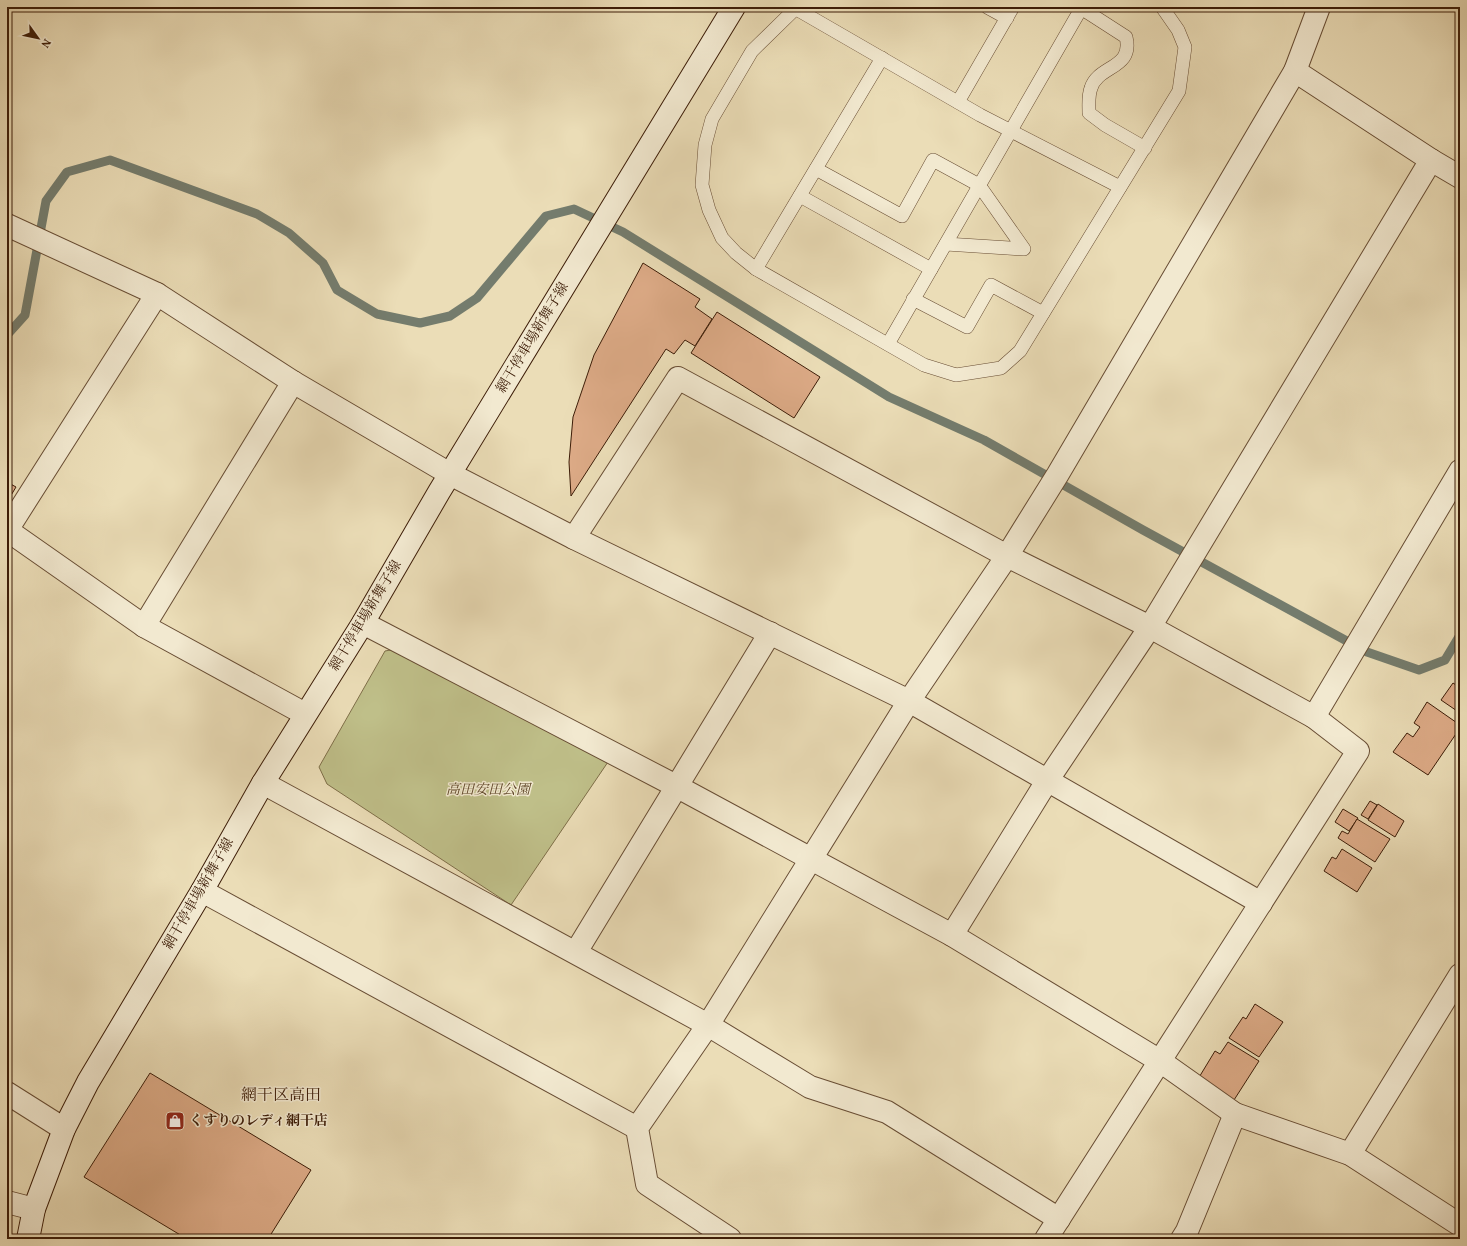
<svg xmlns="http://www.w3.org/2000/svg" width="1467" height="1246" font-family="Vollkorn,'Noto Serif JP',serif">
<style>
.green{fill:#bfbf89;stroke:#7e6e48}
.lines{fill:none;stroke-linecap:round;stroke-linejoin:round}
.stream{stroke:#747c6d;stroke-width:9}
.building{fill:#dcaa86;stroke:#3d1d08}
.service-casing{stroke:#684d34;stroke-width:14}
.minor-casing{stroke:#684d34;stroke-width:24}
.secondary-casing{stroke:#3d1d08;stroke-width:24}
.service{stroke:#f2e9d0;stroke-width:13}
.minor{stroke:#f2e9d0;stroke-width:22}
.secondary{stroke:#f2e9d0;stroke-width:22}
.labels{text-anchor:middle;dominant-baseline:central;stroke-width:3;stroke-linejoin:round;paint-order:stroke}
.street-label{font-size:14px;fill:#3d1d08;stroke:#f2e9d0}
.park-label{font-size:14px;font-style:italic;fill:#5e4628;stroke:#f2e9d0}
.poi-label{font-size:14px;font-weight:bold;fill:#3d1d08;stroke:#f2e9d0;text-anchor:start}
.quarter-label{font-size:16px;fill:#3d1d08;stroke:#f2e9d0}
</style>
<rect width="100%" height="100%" fill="#ebddb7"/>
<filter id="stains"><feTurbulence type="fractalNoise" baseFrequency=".005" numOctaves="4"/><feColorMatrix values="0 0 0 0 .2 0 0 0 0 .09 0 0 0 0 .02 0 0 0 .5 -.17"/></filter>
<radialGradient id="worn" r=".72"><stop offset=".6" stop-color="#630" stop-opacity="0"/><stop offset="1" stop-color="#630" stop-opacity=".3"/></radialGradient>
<polygon class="green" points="396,649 610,759 511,905 327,784 319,767 385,651"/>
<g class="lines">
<polyline class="stream" points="7,335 25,315 46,201 67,172 110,160 257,214 289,233 323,263 337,290 377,314 420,323 450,316 477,298 546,216 574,209 623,232 889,397 984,440 1143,530 1367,652 1419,670 1445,660 1460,635"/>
</g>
<g class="building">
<polygon points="643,263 700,299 695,307 712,319 695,346 685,340 674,354 666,349 571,496 569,462 573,417 594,355"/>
<polygon points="717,312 820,377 794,418 691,353"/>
<polygon points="7,482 16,487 7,502"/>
<polygon points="1458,682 1460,683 1460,713 1441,700 1453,683 1456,685"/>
<polygon points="1427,702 1460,725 1460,728 1428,775 1393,752 1407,733 1413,737 1420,727 1414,723"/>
<polygon points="1370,801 1377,805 1368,819 1361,815"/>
<polygon points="1378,804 1404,821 1395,837 1368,820"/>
<polygon points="1343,809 1358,818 1349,831 1335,822"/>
<polygon points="1357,819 1390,839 1375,862 1338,838 1342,831 1348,834"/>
<polygon points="1342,849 1372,868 1357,892 1324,871 1332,857 1336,859"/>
<polygon points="1255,1004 1283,1022 1259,1057 1229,1038 1243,1017 1246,1019"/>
<polygon points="1228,1042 1259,1061 1234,1100 1198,1079 1215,1051 1220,1054"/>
<polygon points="150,1073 311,1170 268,1239 187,1239 84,1177"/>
</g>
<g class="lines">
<g class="service-casing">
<g id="service">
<polyline points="793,7 980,115 1120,187"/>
<polyline points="797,7 752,51 712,119 705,145 702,185 709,210 722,238 736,253 756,269 924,365 956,375 1001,368 1020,351 1179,91 1185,47 1178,30 1162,7"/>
<polyline points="987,7 1007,18"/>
<path d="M1081,8L1126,37C1134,69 1098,65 1091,88C1088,96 1089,104 1089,113L1105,125L1145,148"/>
<polyline points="958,102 1013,7"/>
<polyline points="816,169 902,216 933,160 979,185 1024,249 946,244"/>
<polyline points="800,196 931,269"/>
<polyline points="756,269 882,58"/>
<polyline points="913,299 967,327 991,285 1043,313"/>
<polyline points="888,344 1082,7"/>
</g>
</g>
<g class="minor-casing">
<g id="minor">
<polyline points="1295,71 1431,160 1460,177"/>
<polyline points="7,225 157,294"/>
<polyline points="574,538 678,378 1007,556 1150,627 1314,717 1358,751 1046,1239"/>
<polyline points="363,623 676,786 952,935 1160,1061 1235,1114 1350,1154 1460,1225"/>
<polyline points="144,626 293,382"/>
<polyline points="305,714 144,626 7,530 157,294 293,382 450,474 574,538 909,701 1261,903"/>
<polyline points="1314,717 1460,471"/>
<polyline points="263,783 708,1025 810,1087 887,1112 1059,1219"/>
<polyline points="202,891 637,1128"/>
<polyline points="952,935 1047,781 1150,627 1431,160"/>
<polyline points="576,952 770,633"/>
<polyline points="7,1093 64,1129"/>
<polyline points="1350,1154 1460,975"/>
<polyline points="7,1202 34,1209"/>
<polyline points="730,1239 647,1184 637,1128 708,1025 909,701 1007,556 1058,474 1295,71 1319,7"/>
<polyline points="1182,1239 1187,1231 1235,1114"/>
</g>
</g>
<g class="secondary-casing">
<polyline id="secondary" points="28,1239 34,1209 64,1129 88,1082 202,891 263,783 363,623 439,492 734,7"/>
</g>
<use href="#service" class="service"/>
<use href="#minor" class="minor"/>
<use href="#secondary" class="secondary"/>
</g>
<defs>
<g id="shop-square" transform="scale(1)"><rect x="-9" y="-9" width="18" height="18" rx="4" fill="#8f2418" stroke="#f2e9d0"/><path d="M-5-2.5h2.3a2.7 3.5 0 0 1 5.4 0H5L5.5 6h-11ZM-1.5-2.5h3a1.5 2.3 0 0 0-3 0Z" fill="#fff"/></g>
</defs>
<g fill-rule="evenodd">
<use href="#shop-square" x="175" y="1121"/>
</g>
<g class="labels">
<g class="street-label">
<text transform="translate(533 338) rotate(-59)">網干停車場新舞子線</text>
<text transform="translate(366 616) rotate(-59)">網干停車場新舞子線</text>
<text transform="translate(199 894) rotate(-60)">網干停車場新舞子線</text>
</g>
<g class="park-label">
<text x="488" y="790">高田安田公園</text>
</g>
<g class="poi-label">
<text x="189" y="1121">くすりのレディ網干店</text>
</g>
<g class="quarter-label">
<text x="281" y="1096">網干区高田</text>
</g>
</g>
<rect width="1467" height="1246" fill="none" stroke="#ebddb7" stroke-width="24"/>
<rect x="8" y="8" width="1451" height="1230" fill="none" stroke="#3d1d08" stroke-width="2"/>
<rect x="12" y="12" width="1443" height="1222" fill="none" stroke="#3d1d08"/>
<g transform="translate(38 38) rotate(123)" stroke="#f2e9d0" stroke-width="3" paint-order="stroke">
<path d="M0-3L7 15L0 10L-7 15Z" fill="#3d1d08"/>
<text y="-6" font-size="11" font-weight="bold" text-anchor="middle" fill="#3d1d08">N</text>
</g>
<rect width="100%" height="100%" filter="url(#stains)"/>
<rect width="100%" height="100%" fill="url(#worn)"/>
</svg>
